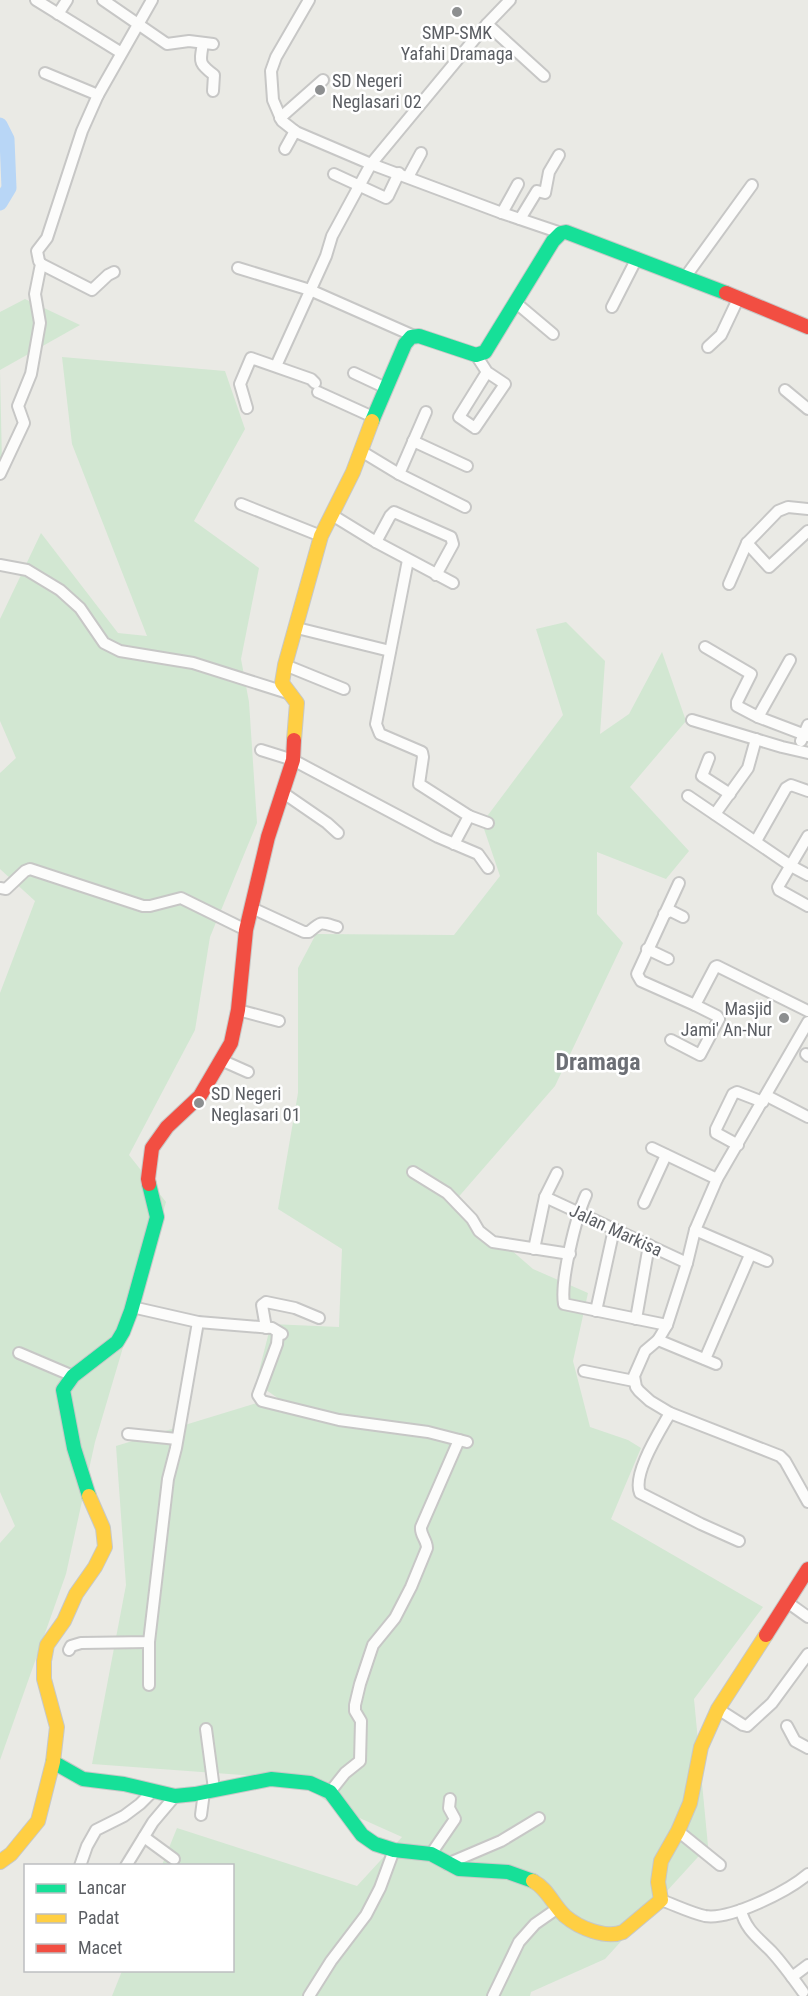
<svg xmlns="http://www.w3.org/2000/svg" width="808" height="1996" font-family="'Roboto Condensed',sans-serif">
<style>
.green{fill:#d2e7d2}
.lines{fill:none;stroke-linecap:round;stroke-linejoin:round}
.river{stroke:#b8d6f6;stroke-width:15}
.street-casing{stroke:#c7c7c6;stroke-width:14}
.fast-casing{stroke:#c7c8c7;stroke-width:16}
.slow-casing{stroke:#c7c8c7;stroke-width:16}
.jam-casing{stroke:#c7c8c7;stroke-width:16}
.street{stroke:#fcfcfb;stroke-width:10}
.fast{stroke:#16e098;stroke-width:14}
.slow{stroke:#ffcf43;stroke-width:14}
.jam{stroke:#f24e42;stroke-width:14}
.poi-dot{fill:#8d8f90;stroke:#fff;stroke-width:2}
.labels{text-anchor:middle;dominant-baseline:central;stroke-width:5;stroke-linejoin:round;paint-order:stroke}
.poi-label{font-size:18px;fill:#5b5e63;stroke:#fff;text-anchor:start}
.street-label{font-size:18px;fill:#5b5e63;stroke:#fff}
.district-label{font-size:24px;font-weight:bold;fill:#6c6f75;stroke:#fff}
</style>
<rect width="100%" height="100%" fill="#eaeae5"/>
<g class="green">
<polygon points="25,299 80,325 0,370 2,463 0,462 0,312"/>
<polygon points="62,357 225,371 245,429 194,521 259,568 241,659 249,702 257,823 210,937 195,1030 129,1155 166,1202 95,1442 66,1574 0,1760 0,1543 15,1526 0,1492 0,993 35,901 0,869 0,773 16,758 0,721 0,619 41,533 118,633 147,636 72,444"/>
<polygon points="566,622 605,661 600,734 629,714 662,652 686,721 630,787 689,851 666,879 597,852 597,914 623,943 555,1086 455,1201 533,1269 588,1293 573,1361 590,1427 628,1440 641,1448 611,1519 763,1607 694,1699 708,1846 605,1959 531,1992 530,1996 112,1996 122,1971 232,1970 232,1866 162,1865 177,1828 357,1886 402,1837 335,1807 295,1779 92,1764 126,1585 116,1446 260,1402 282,1401 256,1383 271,1324 339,1327 342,1249 278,1209 298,1093 298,968 316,934 454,935 500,876 482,823 563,715 536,629"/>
</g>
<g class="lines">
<polyline class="river" points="0,125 7,139 9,188 0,203"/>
<g class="street-casing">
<g id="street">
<polyline points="36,0 120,52"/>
<polyline points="103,0 167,44 189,41 213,44"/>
<polyline points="309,0 276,57 271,71 273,100 282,121 296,132 371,164 502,213 561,233"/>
<polyline points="58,14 67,0"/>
<polyline points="487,24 544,76"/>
<path d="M203,43C200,62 198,63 214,75L213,91"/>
<polyline points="45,73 98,95"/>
<polyline points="280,118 323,80"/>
<polyline points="285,149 295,131"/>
<polyline points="334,174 386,198 388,196 399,173"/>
<polyline points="408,177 421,153"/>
<polyline points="502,213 518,184"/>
<polyline points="520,219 537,191 545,193 549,172 559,155"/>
<polyline points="41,264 92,290 108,275 114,272"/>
<polyline points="238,268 310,290 414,336"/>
<polyline points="686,276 752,185"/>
<polyline points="515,302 553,334"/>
<polyline points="612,307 637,258"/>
<polyline points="708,347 721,335 739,297"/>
<polyline points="476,355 487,372 505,384 475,428 459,417 487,372"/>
<polyline points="276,366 326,256 332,236 371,164 487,24 510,0"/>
<polyline points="354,373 386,388"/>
<polyline points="785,390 808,409"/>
<polyline points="318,392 373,417"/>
<polyline points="247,408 240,384 251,358 311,379 315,383"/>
<polyline points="413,441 467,466"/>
<polyline points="361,451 399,474 465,507"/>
<polyline points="0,474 24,423 18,406 31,374 40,323 35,294 41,264 39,261 37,251 47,238 82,131 98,95 152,0"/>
<polyline points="399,474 426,412"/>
<polyline points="241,504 321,536"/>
<polyline points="332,515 376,542 453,583"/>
<polyline points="376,542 390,516 394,512 451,537 453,544 436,575"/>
<polyline points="747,543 769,567 808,531"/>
<polyline points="408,560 376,724 380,734 422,752 423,757 419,784 469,816 454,844"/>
<polyline points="0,565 27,570 60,590 80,608 104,643 120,651 193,663 291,694"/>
<polyline points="729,584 747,543 778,511 788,507 808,509"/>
<polyline points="297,628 390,651"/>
<polyline points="705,647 751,674 737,702 737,706 758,717 808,736"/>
<polyline points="285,665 344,689"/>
<polyline points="758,717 790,660"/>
<polyline points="692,720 782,747 808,753"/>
<polyline points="801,741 808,725"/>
<polyline points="261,750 293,760 438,837 478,854 488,868"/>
<polyline points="709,758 702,776 730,794"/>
<polyline points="282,792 327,823 338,833"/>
<polyline points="688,796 791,866 808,875"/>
<polyline points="715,814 748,768 756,739"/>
<polyline points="469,816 488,823"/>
<polyline points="808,836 778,887 779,890 808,906"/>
<polyline points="756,841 786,788 791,785 808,791"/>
<polyline points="679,883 637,974 641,981 695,1005"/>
<polyline points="0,888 6,889 25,871 30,869 143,906 150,906 181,898 246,930"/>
<path d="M252,908L304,932H309C322,921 320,922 337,927"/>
<polyline points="664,914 671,911 683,917"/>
<polyline points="647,949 668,959"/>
<polyline points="238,1010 279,1021"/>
<polyline points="808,1022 717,1179 695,1230 687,1263 667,1325 658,1340 645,1351 634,1376 636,1387 639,1391 650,1401 670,1413 780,1456 785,1461 808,1502"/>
<polyline points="671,1040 700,1055 719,1019 717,1016 695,1005 715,967 717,966 808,1011"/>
<polyline points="806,1054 808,1056"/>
<polyline points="221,1060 248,1072"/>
<polyline points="767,1096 808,1117"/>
<polyline points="738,1145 716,1133 716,1129 733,1094 737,1092 763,1102"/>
<polyline points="652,1148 717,1179"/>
<polyline points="413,1172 447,1193 472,1219 479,1231 493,1242 570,1254"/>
<path d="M586,1195C576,1217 560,1281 564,1304L667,1325"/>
<polyline points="545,1197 687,1263"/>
<polyline points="644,1203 666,1155"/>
<polyline points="695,1230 767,1261"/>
<polyline points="534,1249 545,1197 557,1173"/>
<polyline points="132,1307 198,1322 272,1328 282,1334"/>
<polyline points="596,1311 614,1229"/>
<polyline points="636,1319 649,1245"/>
<polyline points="266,1328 262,1305 266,1302 295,1308 319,1318"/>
<polyline points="278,1333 277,1344 258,1395 262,1401 339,1420 428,1432 467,1442"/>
<polyline points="658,1340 716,1364"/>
<polyline points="19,1353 73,1376"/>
<polyline points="705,1359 750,1255"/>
<polyline points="584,1371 634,1381"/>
<path d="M670,1413C660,1431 632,1474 640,1493L701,1524L739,1541"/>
<polyline points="128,1434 177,1439"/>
<polyline points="787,1602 808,1617"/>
<polyline points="69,1650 71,1646 81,1643 149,1642 168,1479 176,1448 198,1322"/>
<polyline points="149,1685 149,1642"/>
<polyline points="718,1709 743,1725 747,1726 772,1703 808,1654"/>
<polyline points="787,1726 795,1741 808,1748"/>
<polyline points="206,1729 214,1789"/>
<path d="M330,1792L345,1773L360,1761L361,1721L355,1711V1705L360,1684L373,1645L395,1618L411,1587L427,1548C427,1540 420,1535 421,1527L459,1440"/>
<polyline points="201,1815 204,1792"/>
<polyline points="678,1831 720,1865"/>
<polyline points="144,1837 174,1859"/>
<polyline points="431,1854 455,1819 449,1808 450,1799"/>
<polyline points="447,1864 501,1841 539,1818"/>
<polyline points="80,1866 87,1846 96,1830 124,1816 140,1804 152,1792"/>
<polyline points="126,1866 153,1822 175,1796"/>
<path d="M661,1900C675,1905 691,1913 705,1916C731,1920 788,1891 808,1874"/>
<path d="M741,1910C745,1929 758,1938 771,1951C783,1964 793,1978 803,1992"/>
<polyline points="792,1977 808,1965"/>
<polyline points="309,1996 331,1961 366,1915 380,1888 394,1850"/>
<polyline points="493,1996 519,1942 535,1924 558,1908"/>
</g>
</g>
<g class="fast-casing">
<g id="fast">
<polyline points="372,421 405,344 411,337 419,336 476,355 485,352 553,241 561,233 566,232 726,293"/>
<polyline points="89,1496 74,1448 63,1390 73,1376 117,1342 123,1332 131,1311 157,1217 149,1184"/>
<polyline points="53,1762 83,1779 124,1784 175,1796 195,1794 271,1779 310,1783 330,1792 362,1835 375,1844 394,1850 431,1854 459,1869 508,1872 533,1881"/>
</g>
</g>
<g class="slow-casing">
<g id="slow">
<polyline points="294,740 297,703 282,683 285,665 321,536 353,472 372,421"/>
<polyline points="0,1862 11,1854 38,1821 53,1762 57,1727 44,1679 44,1661 47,1645 64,1621 76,1594 95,1567 105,1547 103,1528 89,1496"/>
<path d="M533,1881C548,1889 553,1905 565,1916C579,1928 606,1939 623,1932L661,1900L658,1882L661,1861L678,1831L690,1803L701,1747L718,1709L766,1635"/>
</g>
</g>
<g class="jam-casing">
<g id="jam">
<polyline points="726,293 808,327"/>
<polyline points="149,1184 148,1179 152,1148 167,1127 200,1096 231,1043 238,1010 246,930 268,837 293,760 294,740"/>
<polyline points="766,1635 808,1569"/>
</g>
</g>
<use href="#street" class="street"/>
<use href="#fast" class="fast"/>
<use href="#slow" class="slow"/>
<use href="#jam" class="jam"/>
</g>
<g class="poi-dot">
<circle cx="457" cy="12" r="6"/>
<circle cx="320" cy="90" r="6"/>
<circle cx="784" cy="1018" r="6"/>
<circle cx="199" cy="1103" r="6"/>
</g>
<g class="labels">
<g class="poi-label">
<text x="457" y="32" text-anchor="middle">SMP-SMK<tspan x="457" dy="21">Yafahi Dramaga</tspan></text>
<text x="332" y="80">SD Negeri<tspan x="332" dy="21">Neglasari 02</tspan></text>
<text x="772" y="1008" text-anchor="end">Masjid<tspan x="772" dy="21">Jami' An-Nur</tspan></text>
<text x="211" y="1093">SD Negeri<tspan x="211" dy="21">Neglasari 01</tspan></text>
</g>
<g class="street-label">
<text transform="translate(616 1230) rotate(25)">Jalan Markisa</text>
</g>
<g class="district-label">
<text x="598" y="1062">Dramaga</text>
</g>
</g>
<rect x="24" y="1864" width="210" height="108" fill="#ffffff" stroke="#bdbfc1" stroke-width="1.5"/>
<rect x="36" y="1884" width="30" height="9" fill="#16e098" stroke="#bdbfc1" stroke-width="1.5"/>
<text x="78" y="1894" font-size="18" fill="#5b5e63">Lancar</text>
<rect x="36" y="1914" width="30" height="9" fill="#ffcf43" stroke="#bdbfc1" stroke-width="1.5"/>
<text x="78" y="1924" font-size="18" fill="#5b5e63">Padat</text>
<rect x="36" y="1944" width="30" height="9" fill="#f24e42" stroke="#bdbfc1" stroke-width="1.5"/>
<text x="78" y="1954" font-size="18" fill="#5b5e63">Macet</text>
</svg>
